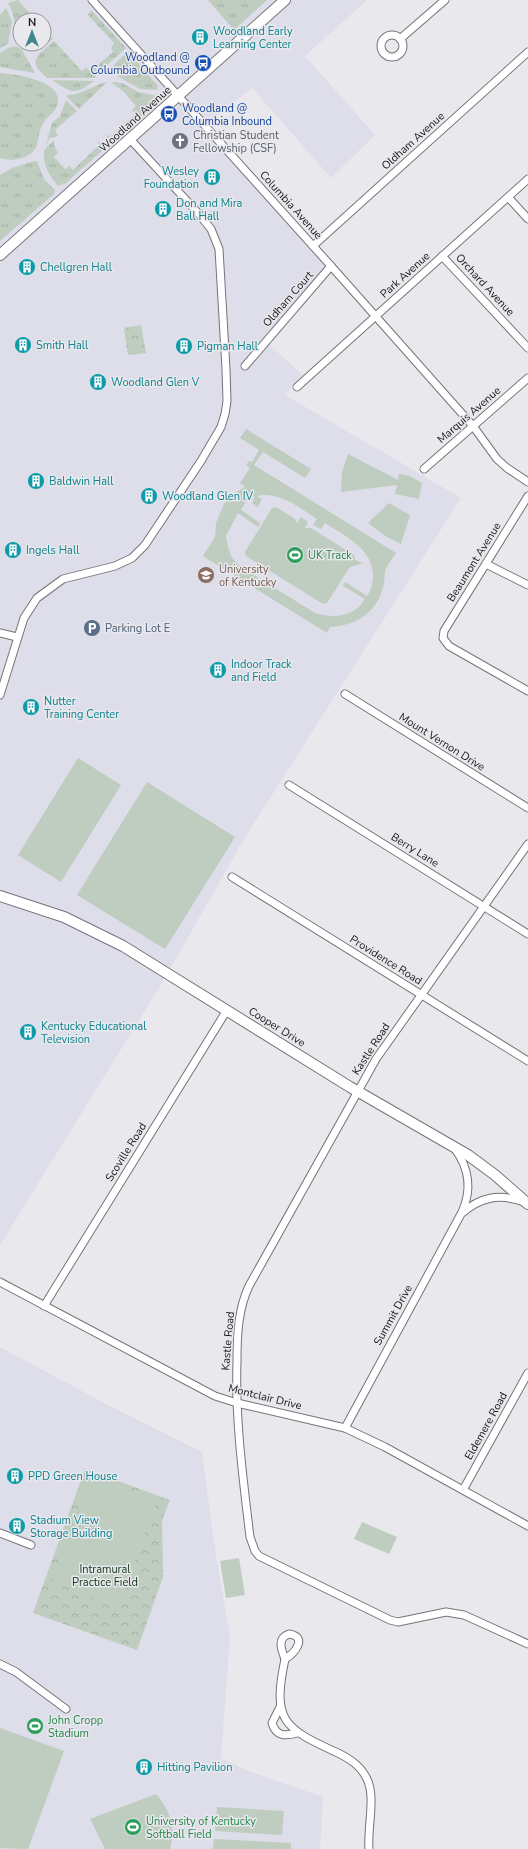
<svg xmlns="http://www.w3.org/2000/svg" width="528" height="1849" font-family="'Nunito Sans',sans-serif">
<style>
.built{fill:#deddea;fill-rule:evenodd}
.grass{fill:url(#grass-tufts)}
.forest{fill:url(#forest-crowns)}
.pitch{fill:#becdbf;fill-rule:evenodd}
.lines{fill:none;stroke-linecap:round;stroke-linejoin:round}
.street-casing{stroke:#757579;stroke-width:9}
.secondary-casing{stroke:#757579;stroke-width:12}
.street{stroke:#fff;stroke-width:7}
.secondary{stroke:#fff;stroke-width:10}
.labels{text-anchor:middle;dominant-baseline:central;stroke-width:3;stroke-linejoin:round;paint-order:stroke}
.culture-label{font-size:11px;fill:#0d838f;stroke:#e8e8ed;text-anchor:start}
.transit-label{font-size:11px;fill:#164399;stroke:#e8e8ed;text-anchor:end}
.street-label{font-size:11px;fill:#181819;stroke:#e8e8ed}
.worship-label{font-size:11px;fill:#5b616d;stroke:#e8e8ed;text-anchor:start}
.leisure-label{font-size:11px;fill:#27864d;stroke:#e8e8ed;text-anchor:start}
.education-label{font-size:11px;fill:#785e54;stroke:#e8e8ed;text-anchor:start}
.service-label{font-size:11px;fill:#4e5e75;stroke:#e8e8ed;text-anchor:start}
.park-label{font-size:11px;fill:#0f3616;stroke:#e8e8ed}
</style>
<defs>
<pattern id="grass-tufts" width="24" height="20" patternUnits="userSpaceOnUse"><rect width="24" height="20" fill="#becdbf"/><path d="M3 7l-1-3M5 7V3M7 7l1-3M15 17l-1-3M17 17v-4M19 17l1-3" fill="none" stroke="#a3afa4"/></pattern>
<pattern id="forest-crowns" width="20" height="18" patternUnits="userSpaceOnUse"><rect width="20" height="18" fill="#becdbf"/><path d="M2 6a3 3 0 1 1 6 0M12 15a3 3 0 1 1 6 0" fill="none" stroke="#a3afa4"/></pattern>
</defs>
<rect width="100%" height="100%" fill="#e8e8ed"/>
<g class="built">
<path d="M0,0H367L305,56L375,135L331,178L252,88L205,125L331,266L266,342L303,375L285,395L461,498L244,839L162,983L0,1245ZM20,20H44V44H20Z"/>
<polygon points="0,1347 104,1403 202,1452 214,1543 230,1636 221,1758 248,1771 323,1797 320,1849 0,1849"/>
</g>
<g class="grass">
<path d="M18,0L36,20H20V44C12,31 17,16 8,3Z"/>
<polygon points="208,0 267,0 234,30"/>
<polygon points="6,8 12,21 8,44 0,48 0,15"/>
<polygon points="91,10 126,48 97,74 95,78 47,78 37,68 35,61 40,53 54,41 82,71 86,68 91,71 113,52 111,48 114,43 88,15"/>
<polygon points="44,29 53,39 39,50 28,49 21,44 44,44"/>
<polygon points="16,46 22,50 35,73 0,67 0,53 8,48"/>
<polygon points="128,51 158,86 157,90 140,89 114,74 113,66"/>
<path d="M0,73C14,74 61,80 58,102C57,111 49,115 44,122C39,129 39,137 37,145C32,159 12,162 0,158Z"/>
<path d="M52,80L94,81C73,97 71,92 52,80Z"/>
<path d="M107,82L79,109L67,97L68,95C84,94 92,85 107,82Z"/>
<polygon points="113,82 122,83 138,92 157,96 158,100 112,143 105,134 110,137 135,114 132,110 136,106 124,92 112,83"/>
<polygon points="66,100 77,111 55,130 58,135 56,137 50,138 46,145 52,123 60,116"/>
<path d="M54,140V145L58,153L54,157L65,169L69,166L73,170L99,145L97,140L105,148L66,183L58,186C48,174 43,165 44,150Z"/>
<polygon points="34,161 37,161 44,179 55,190 54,194 0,241 0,175 12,168"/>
</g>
<g class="forest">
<polygon points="141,325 146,353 128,355 124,328"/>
<polygon points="85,1469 170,1500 162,1520 163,1577 137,1650 33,1613"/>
</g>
<g class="pitch">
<path d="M246,429L311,469L305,478L263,452L254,465L396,553C392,559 386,566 385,572C384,577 385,582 383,587C377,612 356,626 330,627L327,633L203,556L215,537L216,523L224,504L233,494L245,487L240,483L250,468L246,465L249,461L252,462L259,450L240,438ZM262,495C283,494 300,508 317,519L313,525L321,529L325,523C346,537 375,549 373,579C372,585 371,591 367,596L345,582L343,586L365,599C355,617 333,619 315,613L241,567L232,558L228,547L226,536L238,513L258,527L260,523L241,510L247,500L255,496L252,503L258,507L262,499L257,496Z"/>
<polygon points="348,454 398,480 399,474 410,476 422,483 419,499 395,494 397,485 341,492 342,472"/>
<polygon points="389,503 410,515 401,544 385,536 368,523"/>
<polygon points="276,507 294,518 297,523 301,517 308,522 305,528 311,528 354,555 355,560 363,563 350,567 327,603 323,604 246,556 245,552 272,508"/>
<polygon points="78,758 121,785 61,882 18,855"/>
<polygon points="147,782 235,837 165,949 77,895"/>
<polygon points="90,1476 157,1500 118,1606 52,1582"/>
<polygon points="362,1522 397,1537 389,1554 354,1539"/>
<polygon points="239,1558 245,1595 226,1598 220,1561"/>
<polygon points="0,1728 64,1751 28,1849 0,1848"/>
<path d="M156,1794C170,1811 176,1827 170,1849H105L90,1819Z"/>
<polygon points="217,1807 284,1811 282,1835 215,1831"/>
<polygon points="214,1839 291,1843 291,1849 213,1849"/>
</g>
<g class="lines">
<g class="street-casing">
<g id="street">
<polyline points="92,0 331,266 473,426 497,459 507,468 528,482"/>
<circle cx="392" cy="46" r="11"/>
<polyline points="400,39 445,0"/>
<polyline points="508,197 528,219"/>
<polyline points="313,246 528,52"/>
<polyline points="442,256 528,348"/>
<polyline points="245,366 331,266"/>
<polyline points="297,387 528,179"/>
<polyline points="424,469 528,378"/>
<polyline points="528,496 444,631 443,638 449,646 528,691"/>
<polyline points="486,564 528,585"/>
<polyline points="0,633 17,637"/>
<polyline points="345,694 528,808"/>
<polyline points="0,695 24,618 37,598 63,579 115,566 132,558 145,545 201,461 221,427 225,414 227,401 226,369 219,249 211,229 198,213 130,139"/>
<polyline points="289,785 528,934"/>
<path d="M528,844L376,1059L249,1286C238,1309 237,1336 237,1361C235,1420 243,1478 250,1537L255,1551L259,1556L390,1620L398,1622L446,1612L464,1615L528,1644"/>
<polyline points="232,877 528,1061"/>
<path d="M455,1149C469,1168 472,1190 462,1212"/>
<polyline points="0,1282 215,1396 237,1403 345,1428 385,1447 528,1526"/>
<polyline points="44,1306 227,1010"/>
<path d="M345,1428L461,1214C480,1197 499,1193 524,1202"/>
<polyline points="463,1490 528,1373"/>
<polyline points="0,1533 31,1545"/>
<path d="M289,1634C308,1637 295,1653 285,1659C281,1649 277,1638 289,1634Z"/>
<path d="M285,1659C272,1721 283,1728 338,1753C350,1759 361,1766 367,1779C376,1797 367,1829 369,1849"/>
<polyline points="0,1664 16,1672 66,1709"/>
<path d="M280,1707L272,1723C276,1737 286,1736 297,1733"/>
</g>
</g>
<g class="secondary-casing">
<g id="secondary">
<polyline points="0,255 285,0"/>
<polyline points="0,896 64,917 123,946 350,1087 468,1155 495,1175 528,1204"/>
</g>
</g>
<use href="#street" class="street"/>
<use href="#secondary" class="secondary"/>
</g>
<defs>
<g id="building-disc" transform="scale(0.9)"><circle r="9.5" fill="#0f9aa8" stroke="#e8e8ed"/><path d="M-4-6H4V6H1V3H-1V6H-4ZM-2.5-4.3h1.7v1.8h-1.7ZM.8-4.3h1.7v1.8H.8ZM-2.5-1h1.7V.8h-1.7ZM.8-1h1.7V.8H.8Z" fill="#fff"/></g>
<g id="bus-disc" transform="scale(0.9)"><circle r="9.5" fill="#1a4fb4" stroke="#e8e8ed"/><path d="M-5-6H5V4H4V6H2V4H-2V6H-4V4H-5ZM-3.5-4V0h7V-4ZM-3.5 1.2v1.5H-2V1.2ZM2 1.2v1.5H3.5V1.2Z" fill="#fff"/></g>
<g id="church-disc" transform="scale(0.9)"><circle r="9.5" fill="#6b7280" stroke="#e8e8ed"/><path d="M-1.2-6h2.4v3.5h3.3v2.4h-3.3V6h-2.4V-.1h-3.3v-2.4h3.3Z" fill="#fff"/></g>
<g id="stadium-disc" transform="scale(0.9)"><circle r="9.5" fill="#2e9e5b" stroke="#e8e8ed"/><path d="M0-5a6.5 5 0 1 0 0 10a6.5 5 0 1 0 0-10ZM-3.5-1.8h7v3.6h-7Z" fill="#fff"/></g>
<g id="university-disc" transform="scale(0.9)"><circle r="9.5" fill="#8d6e63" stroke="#e8e8ed"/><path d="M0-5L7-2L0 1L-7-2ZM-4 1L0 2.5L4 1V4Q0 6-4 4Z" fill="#fff"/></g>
<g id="parking-disc" transform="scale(0.9)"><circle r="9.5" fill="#5c6f8a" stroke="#e8e8ed"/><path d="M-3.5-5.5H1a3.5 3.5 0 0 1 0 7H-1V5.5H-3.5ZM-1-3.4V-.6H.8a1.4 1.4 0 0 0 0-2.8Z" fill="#fff"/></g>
</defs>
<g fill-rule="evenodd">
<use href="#building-disc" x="200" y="37"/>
<use href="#bus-disc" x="203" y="63"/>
<use href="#bus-disc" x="169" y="114"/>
<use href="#church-disc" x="180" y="141"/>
<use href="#building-disc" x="212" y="177"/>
<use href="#building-disc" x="163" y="209"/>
<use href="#building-disc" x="27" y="267"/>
<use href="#building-disc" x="23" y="345"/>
<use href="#building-disc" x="184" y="346"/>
<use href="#building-disc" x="98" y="382"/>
<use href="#building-disc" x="36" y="481"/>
<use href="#building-disc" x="149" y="496"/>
<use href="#building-disc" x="13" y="550"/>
<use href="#stadium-disc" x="295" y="555"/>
<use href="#university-disc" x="206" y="575"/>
<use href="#parking-disc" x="92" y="628"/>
<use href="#building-disc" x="218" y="670"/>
<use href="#building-disc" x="31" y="707"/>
<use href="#building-disc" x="28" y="1032"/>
<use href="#building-disc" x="15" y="1476"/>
<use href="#building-disc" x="17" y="1526"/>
<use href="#stadium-disc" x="35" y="1726"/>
<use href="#building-disc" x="144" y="1767"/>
<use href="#stadium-disc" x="133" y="1827"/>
</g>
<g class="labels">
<g class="culture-label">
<text x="213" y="31">Woodland Early<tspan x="213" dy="13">Learning Center</tspan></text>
<text x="199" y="171" text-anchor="end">Wesley<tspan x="199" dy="13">Foundation</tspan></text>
<text x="176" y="203">Don and Mira<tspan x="176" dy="13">Ball Hall</tspan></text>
<text x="40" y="267">Chellgren Hall</text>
<text x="36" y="345">Smith Hall</text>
<text x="197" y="346">Pigman Hall</text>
<text x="111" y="382">Woodland Glen V</text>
<text x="49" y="481">Baldwin Hall</text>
<text x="162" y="496">Woodland Glen IV</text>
<text x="26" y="550">Ingels Hall</text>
<text x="231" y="664">Indoor Track<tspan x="231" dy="13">and Field</tspan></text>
<text x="44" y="701">Nutter<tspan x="44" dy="13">Training Center</tspan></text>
<text x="41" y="1026">Kentucky Educational<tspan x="41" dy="13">Television</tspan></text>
<text x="28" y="1476">PPD Green House</text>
<text x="30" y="1520">Stadium View<tspan x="30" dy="13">Storage Building</tspan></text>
<text x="157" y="1767">Hitting Pavilion</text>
</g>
<g class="transit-label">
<text x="190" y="57">Woodland @<tspan x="190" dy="13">Columbia Outbound</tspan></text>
<text x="182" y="108" text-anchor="start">Woodland @<tspan x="182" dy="13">Columbia Inbound</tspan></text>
</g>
<g class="street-label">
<text transform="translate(135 119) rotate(-42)">Woodland Avenue</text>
<text transform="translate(413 141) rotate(-42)">Oldham Avenue</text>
<text transform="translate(291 205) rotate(48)">Columbia Avenue</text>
<text transform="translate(405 275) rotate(-42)">Park Avenue</text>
<text transform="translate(485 285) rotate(47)">Orchard Avenue</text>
<text transform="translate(288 299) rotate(-49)">Oldham Court</text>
<text transform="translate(469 415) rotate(-41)">Marquis Avenue</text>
<text transform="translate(474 562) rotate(-58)">Beaumont Avenue</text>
<text transform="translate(442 742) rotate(32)">Mount Vernon Drive</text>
<text transform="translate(415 850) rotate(32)">Berry Lane</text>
<text transform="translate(386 960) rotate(32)">Providence Road</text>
<text transform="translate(277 1027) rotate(32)">Cooper Drive</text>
<text transform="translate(371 1049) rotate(-57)">Kastle Road</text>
<text transform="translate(126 1152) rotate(-58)">Scoville Road</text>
<text transform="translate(393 1315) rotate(-61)">Summit Drive</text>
<text transform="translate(228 1341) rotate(-85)">Kastle Road</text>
<text transform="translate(265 1397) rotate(14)">Montclair Drive</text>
<text transform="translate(486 1426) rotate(-61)">Eldemere Road</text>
</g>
<g class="worship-label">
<text x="193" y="135">Christian Student<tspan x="193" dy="13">Fellowship (CSF)</tspan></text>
</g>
<g class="leisure-label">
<text x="308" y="555">UK Track</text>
<text x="48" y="1720">John Cropp<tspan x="48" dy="13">Stadium</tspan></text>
<text x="146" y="1821">University of Kentucky<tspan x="146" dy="13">Softball Field</tspan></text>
</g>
<g class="education-label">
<text x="219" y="569">University<tspan x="219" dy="13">of Kentucky</tspan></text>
</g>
<g class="service-label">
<text x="105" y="628">Parking Lot E</text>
</g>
<g class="park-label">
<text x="105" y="1569">Intramural<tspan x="105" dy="13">Practice Field</tspan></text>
</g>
</g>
<g transform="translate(32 32)"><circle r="19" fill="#e8e8ed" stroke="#959598"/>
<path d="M0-3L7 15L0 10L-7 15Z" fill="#40888d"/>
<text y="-6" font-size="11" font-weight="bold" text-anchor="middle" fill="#181819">N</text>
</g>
</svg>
